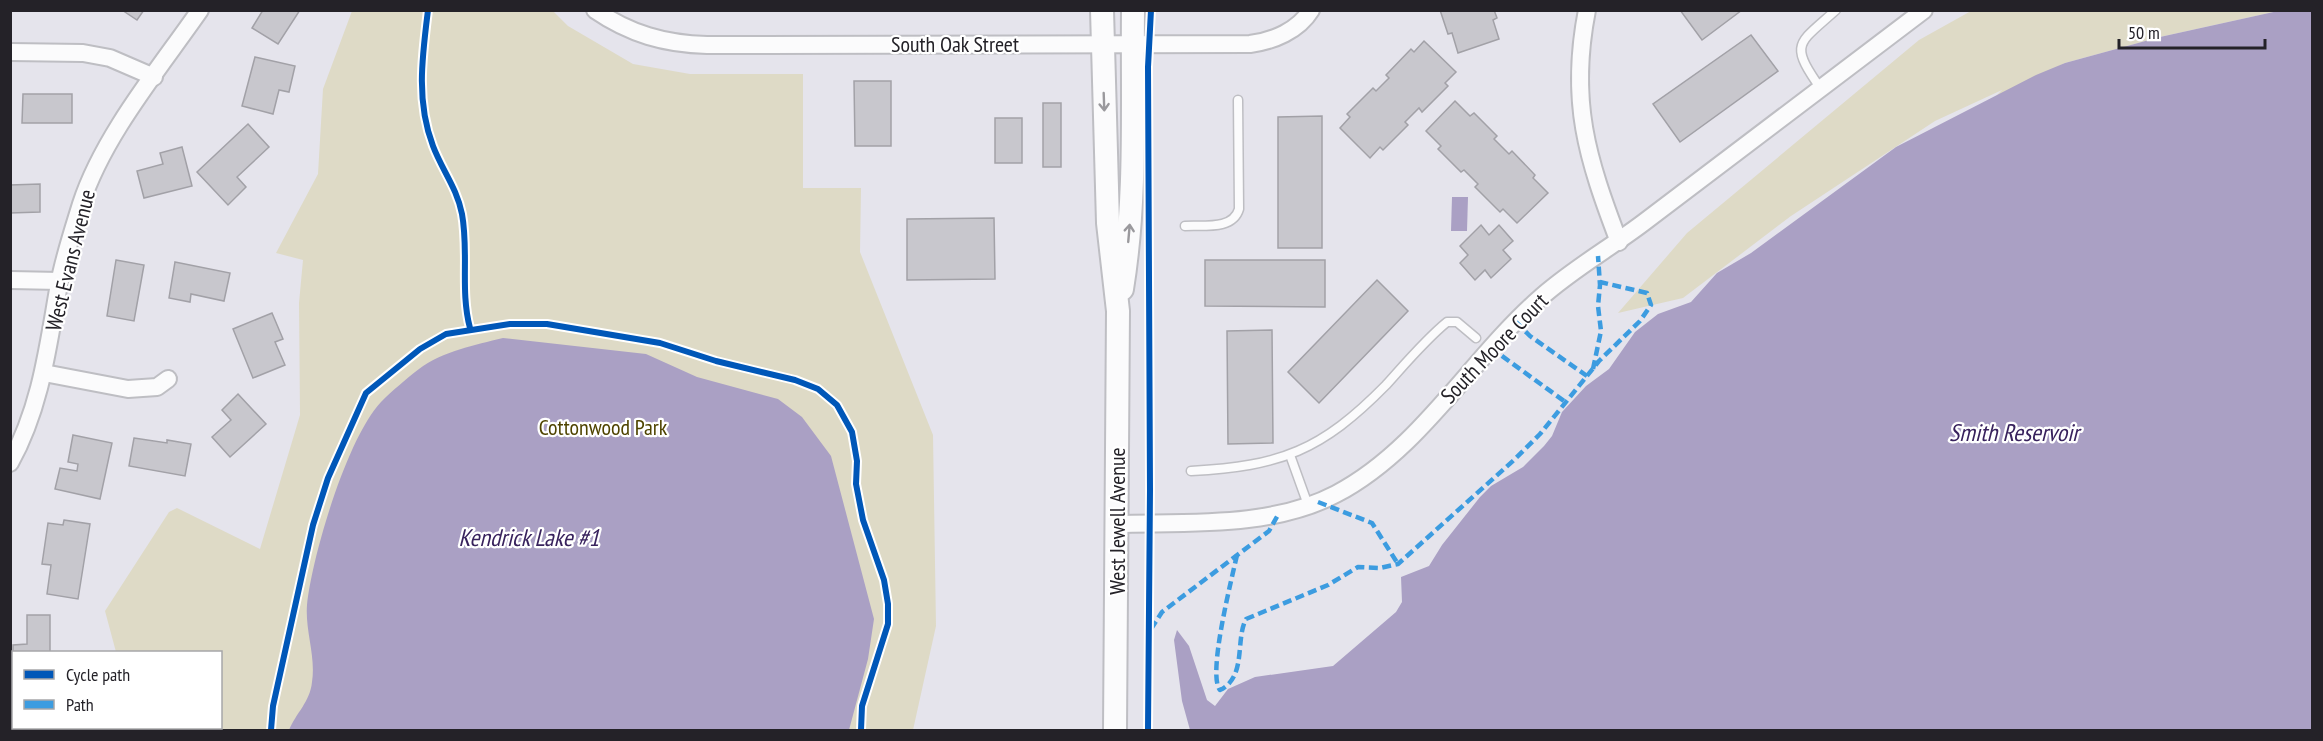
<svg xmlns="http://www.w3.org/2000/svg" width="2323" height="741" font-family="'PT Sans Narrow',sans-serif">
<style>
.green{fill:#dedac6}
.water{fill:#aaa0c4}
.building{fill:#c8c7cd;stroke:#a2a1a7;stroke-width:1.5}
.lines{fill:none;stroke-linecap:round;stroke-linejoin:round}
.lane-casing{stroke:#bebec3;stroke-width:11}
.street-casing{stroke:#bebec3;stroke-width:20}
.secondary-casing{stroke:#bebec3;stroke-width:26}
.lane{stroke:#fbfbfc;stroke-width:8}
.street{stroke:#fbfbfc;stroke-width:16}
.secondary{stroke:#fbfbfc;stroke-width:22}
.quiet{stroke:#3c9ce0;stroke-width:4.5;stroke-dasharray:9 4.5;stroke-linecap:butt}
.cycleway-casing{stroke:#fff;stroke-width:10}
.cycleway{stroke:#0057b8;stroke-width:6}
.oneway{stroke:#9a999d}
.labels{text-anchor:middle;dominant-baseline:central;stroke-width:4.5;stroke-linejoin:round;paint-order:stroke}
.street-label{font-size:22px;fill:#242228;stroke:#fff}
.park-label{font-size:22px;fill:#4f4400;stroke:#fff}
.water-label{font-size:24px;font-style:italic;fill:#38225d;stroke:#fff}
</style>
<rect width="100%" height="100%" fill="#e5e4ec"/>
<g class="green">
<polygon points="352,11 553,11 568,26 633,64 690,74 803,74 803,188 861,188 860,252 933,435 936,626 913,730 136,729 220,728 220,652 116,652 105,611 169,512 177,508 260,549 300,415 299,303 303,260 276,253 318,174 323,89"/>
<polygon points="1971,11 2278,11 2160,37 2065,63 1995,97 2002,90 1935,121 1791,216 1683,298 1618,313 1687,233 1919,40"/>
</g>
<g class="water">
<polygon points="2278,11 2312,11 2312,730 1190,730 1182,701 1174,640 1177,630 1189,646 1207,700 1215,706 1228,689 1255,677 1333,666 1396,612 1402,602 1401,577 1429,566 1442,545 1480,497 1491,486 1523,467 1544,446 1552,436 1562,412 1586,386 1609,369 1635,332 1658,314 1691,302 1717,273 1751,253 1896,147 2036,75 2065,63 2160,37"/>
<polygon points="1452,197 1468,197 1467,231 1451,231"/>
<path d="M503,338L646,354L697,377L778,399L802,417L831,456L874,619L868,659L849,730H289C296,713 310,702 312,682C316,656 305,631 307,605C312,556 347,438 381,402C392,391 406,379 419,369C443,351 475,345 503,338Z"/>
</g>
<g class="building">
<polygon points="122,10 144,10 137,20"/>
<polygon points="263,10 300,10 278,44 252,28"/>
<polygon points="1440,10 1494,10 1497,18 1493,20 1499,39 1458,53 1452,33 1448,34"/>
<polygon points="1680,10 1742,10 1702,40"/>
<polygon points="1751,35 1778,71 1680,142 1653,104"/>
<polygon points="1424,41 1456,72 1445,83 1448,86 1422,112 1419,108 1405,122 1408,125 1383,150 1380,147 1370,158 1340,128 1350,117 1347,114 1373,88 1376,91 1389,78 1386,75 1411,49 1414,52"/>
<polygon points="255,57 295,66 289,92 279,90 273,114 242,106"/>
<polygon points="854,81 891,81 891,146 855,146"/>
<polygon points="23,94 72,94 72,123 22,123"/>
<polygon points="1455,101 1470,116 1474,113 1497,136 1494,139 1509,154 1512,151 1535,175 1533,178 1548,193 1517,223 1503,209 1500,212 1475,187 1478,184 1464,170 1461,172 1438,149 1441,146 1426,131"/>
<rect x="1043" y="103" width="18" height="64"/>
<polygon points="1322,116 1322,248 1278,248 1278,117"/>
<rect x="995" y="118" width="27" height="45"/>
<polygon points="248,124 269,147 237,177 246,187 228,205 197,172"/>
<polygon points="182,147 192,186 144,198 137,171 163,164 160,153"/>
<polygon points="40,184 40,212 10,213 10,185"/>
<polygon points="994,218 995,279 907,280 907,219"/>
<polygon points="1481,225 1489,235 1499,225 1513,241 1503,250 1511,259 1491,278 1485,270 1475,280 1460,263 1468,255 1460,246"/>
<polygon points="116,260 144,265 134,321 107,316"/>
<polygon points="1205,260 1325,260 1325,307 1205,306"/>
<polygon points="175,262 230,273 224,301 191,294 190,302 169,298"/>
<polygon points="1377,280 1408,311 1319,403 1288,372"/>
<polygon points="272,313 283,339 275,342 285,365 253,378 233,329"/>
<polygon points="1272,330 1273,443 1228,444 1227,331"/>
<polygon points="238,394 266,424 230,457 212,437 231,420 222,410"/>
<polygon points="73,435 112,443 100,499 55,489 60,468 77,471 78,464 68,462"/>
<polygon points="134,438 167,443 167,440 191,444 185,476 129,466"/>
<polygon points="64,520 90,524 78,599 47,594 51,565 42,564 48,523 63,525"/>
<polygon points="27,615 50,615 50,652 14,652 13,673 13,645 27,644"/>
<polygon points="30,728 82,728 83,730 30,730"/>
</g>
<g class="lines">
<g class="lane-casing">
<g id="lane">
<path d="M1821,89C1789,43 1797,45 1836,10"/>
<path d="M1185,226C1204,225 1233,230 1239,209L1238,100"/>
<polyline points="1290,455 1308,505"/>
<path d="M1191,471C1281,466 1321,451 1386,385C1405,364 1425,340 1447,322H1457L1476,338"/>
</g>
</g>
<g class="street-casing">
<g id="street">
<path d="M595,10C630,34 665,44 707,45L1250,44C1273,41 1298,31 1311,10"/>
<path d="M1587,10C1569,101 1587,158 1619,242"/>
<polyline points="10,52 83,53 110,58 154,77"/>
<polyline points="10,280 60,281"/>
<polyline points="44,373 128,389 157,387 168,379"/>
<path d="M10,463C41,407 48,346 59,284C64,257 73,230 81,204C103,136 159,69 200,10"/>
<path d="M1117,524C1189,522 1271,528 1336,494C1420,450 1470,360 1539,299C1572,269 1612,247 1647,220C1740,150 1832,80 1924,10"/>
</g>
</g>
<g class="secondary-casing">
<g id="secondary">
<polyline points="1102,10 1108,223 1118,311 1115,730"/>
<path d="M1122,289C1137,197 1132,103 1133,10"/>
</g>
</g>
<use href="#lane" class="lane"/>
<use href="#street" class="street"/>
<use href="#secondary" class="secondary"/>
<g class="quiet">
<polyline points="1516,322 1530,336 1587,376"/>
<polyline points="1491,348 1564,401"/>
<polyline points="1593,369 1601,331 1598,306 1600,285 1598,256"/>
<polyline points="1318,502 1372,523 1398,564"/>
<path d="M1237,555C1232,578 1207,675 1220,690C1247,677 1235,640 1246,619L1328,585L1358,567L1380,568L1398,564L1514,460L1540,434L1599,361L1640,321L1651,305L1647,293L1600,282"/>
<polyline points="1151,629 1162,612 1269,531 1279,513"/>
</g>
<g class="cycleway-casing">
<g id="cycleway">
<path d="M428,10C422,58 416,101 433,146C442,170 457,188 462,214C469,252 460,291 470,328"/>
<polyline points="271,730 273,706 313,525 328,478 366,393 420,349 446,334 510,324 547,324 660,343 716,361 795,380 818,389 837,405 852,432 857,461 856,484 863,520 884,580 888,604 888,624 862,706 861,730"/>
<polyline points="1148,730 1150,490 1148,67 1151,10"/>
</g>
</g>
<use href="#cycleway" class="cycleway"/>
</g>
<defs><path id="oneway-shaft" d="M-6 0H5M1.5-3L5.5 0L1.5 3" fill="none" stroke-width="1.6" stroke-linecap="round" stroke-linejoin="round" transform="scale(1.5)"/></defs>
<g class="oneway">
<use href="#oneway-shaft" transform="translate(1104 102) rotate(88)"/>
<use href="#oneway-shaft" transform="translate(1129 233) rotate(-85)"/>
</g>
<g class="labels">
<g class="street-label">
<text x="955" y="44">South Oak Street</text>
<text transform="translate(70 260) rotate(-76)">West Evans Avenue</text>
<text transform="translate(1494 348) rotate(-46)">South Moore Court</text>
<text transform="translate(1117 521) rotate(-90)">West Jewell Avenue</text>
</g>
<g class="park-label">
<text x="603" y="427">Cottonwood Park</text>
</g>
<g class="water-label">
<text x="2014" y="432">Smith Reservoir</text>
<text x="529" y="537">Kendrick Lake #1</text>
</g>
</g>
<rect width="2323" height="741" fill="none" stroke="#242228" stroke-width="24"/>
<rect x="12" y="651" width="210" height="78" fill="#ffffff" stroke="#a7a7a9" stroke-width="1.5"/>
<rect x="24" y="670" width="30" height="9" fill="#0057b8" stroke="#a7a7a9" stroke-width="1.5"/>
<text x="66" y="681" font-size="18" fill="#242228">Cycle path</text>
<rect x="24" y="700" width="30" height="9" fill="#3c9ce0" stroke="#a7a7a9" stroke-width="1.5"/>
<text x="66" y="711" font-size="18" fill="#242228">Path</text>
<path d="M2119 39v9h146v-9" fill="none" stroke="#242228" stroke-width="3"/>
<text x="2128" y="39" font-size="18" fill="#242228" stroke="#ffffff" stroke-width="4.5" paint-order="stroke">50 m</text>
</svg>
